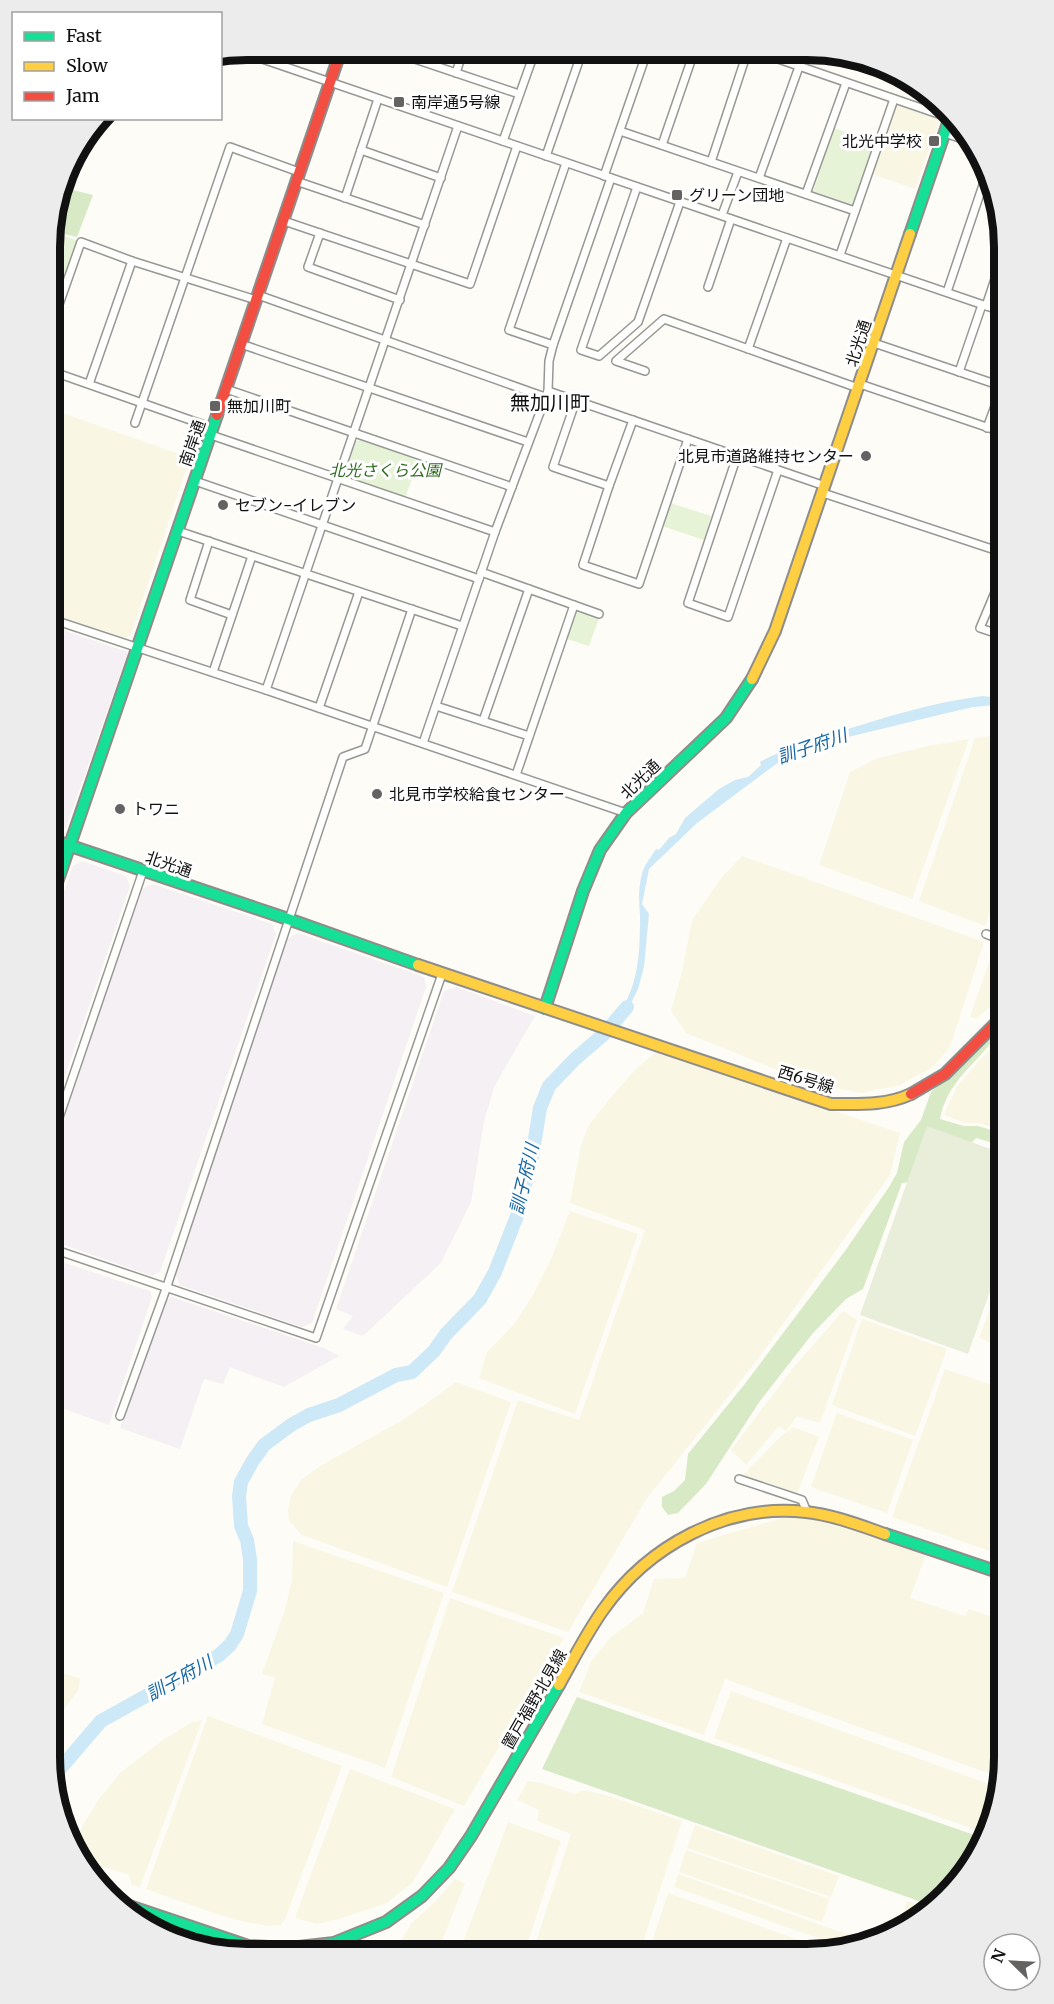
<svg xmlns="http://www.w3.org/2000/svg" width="1054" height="2004" font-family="Merriweather,'Noto Sans JP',serif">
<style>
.industrial{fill:#f5f0f3}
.farmland{fill:#f9f7e4}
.green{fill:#e7f3d7}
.forest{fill:#d8eac5}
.cemetery{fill:#e9eedb}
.water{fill:#cde8f7}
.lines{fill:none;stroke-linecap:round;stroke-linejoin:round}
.river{stroke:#cde8f7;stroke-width:14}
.street-casing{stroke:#979795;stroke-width:10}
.fast-casing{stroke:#8e8d8b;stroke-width:14}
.slow-casing{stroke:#8e8d8b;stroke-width:14}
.jam-casing{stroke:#8e8d8b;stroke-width:14}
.street{stroke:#fffffe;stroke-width:7}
.fast{stroke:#16e098;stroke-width:10}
.slow{stroke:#ffcf43;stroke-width:10}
.jam{stroke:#f24e42;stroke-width:10}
.poi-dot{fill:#646362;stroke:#fff;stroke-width:2}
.labels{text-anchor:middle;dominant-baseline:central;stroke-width:6;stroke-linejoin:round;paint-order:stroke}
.poi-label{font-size:16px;fill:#111;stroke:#fff;text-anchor:start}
.street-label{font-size:16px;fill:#111;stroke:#fff}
.park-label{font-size:16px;font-style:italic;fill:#2f6b1f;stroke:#fff}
.water-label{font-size:18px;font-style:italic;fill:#1768a6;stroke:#fff}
.quarter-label{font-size:20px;fill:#111;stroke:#fff}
.rim{fill:none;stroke:#111;stroke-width:8}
</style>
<rect width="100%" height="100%" fill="#fdfcf7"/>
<g class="industrial">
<polygon points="51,626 128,652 66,828 54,832 50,831"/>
<polygon points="82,861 126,876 130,886 50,1120 50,931 73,866"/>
<polygon points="153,884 272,924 276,934 160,1272 152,1276 50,1240 50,1160 142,889"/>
<polygon points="298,933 424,977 426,987 312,1323 302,1327 180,1285 175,1274 287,939"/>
<polygon points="457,987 535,1016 494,1087 484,1122 471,1202 441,1263 363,1336 343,1329 353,1316 336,1309 444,991"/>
<polygon points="50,1258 150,1291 152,1297 109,1425 50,1404"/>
<polygon points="172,1297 324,1348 339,1356 284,1387 230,1367 223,1384 204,1379 180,1449 120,1428 164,1301"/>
</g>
<g class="farmland">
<polygon points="896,105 940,120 915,189 872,174"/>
<polygon points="60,412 190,458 131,635 125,638 55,615 57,592 51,590 51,432"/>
<polygon points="1004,734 1004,873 985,926 919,901 975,738"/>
<polygon points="969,739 912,899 819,865 850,772 878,758 928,746"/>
<polygon points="742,856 984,942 950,1047 933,1067 900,1085 862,1093 828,1087 770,1067 686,1033 671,1011 681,976 692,920 722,877"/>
<polygon points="994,948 1004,951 1004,995 976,1019 970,1017"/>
<polygon points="1004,1033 1004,1131 979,1123 965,1123 944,1115 957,1086"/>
<polygon points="657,1051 900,1133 890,1175 755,1363 647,1498 568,1632 452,1592 518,1400 579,1420 645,1230 570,1203 581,1145 589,1125 612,1096 636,1069"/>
<polygon points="570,1211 638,1234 575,1414 479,1378 487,1352 515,1323 534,1293 551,1259"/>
<polygon points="992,1303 1004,1307 1004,1348 979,1338"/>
<polygon points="843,1311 857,1320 820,1423 797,1416 786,1431 779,1426 746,1465 731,1450 793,1368"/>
<polygon points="862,1319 947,1349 915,1436 832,1405"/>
<polygon points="945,1369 1004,1389 1004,1556 892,1517"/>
<polygon points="456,1382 511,1402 447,1587 302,1535 289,1521 288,1511 291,1496 301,1480 320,1466 406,1418"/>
<polygon points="837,1413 913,1440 887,1513 811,1487"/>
<polygon points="793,1427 819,1437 796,1496 742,1476 780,1437"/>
<polygon points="786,1517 805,1517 845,1526 926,1554 910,1598 965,1616 969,1609 1004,1621 1004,1770 1002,1778 725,1679 704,1735 579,1692 592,1660 611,1637 643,1613 654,1579 685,1578 697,1543"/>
<polygon points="293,1541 444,1593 385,1768 262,1724 275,1678 262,1674 285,1610 292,1579"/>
<polygon points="450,1598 564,1638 464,1806 391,1777"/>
<polygon points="50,1669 81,1679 77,1692 50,1728"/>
<polygon points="731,1691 1000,1788 990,1832 988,1834 714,1738"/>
<polygon points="208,1716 342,1766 286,1917 281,1925 269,1926 245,1922 216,1914 146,1889"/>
<polygon points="202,1720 140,1887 132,1885 129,1875 88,1862 75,1843 84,1823 99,1799 120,1773 163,1740 192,1722"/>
<polygon points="350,1769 455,1809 413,1882 387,1903 339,1919 317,1924 295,1918"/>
<polygon points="528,1781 542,1783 575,1794 584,1790 609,1796 682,1821 639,1954 532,1954 571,1834 537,1821 539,1810 517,1800"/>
<polygon points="508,1822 561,1841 524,1954 459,1953"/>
<polygon points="695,1825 839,1876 831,1897 687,1848"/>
<polygon points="686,1850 830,1899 822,1922 679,1872"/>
<polygon points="678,1874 872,1943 846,1948 674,1887"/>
<polygon points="455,1879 465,1883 437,1953 394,1953 411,1924 436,1901"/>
<polygon points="668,1893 830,1951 807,1954 648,1954"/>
<polygon points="907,1901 930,1909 917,1921 897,1931"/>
<polygon points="128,1912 252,1953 221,1953 171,1939"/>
</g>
<g class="green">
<polygon points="834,128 874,142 853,205 813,191"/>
<polygon points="51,231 81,242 64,291 51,286"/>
<polygon points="360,440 419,460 405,498 346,478 344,473 355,442"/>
<polygon points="670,503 711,516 704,540 662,526"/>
<polygon points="577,610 599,618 589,646 567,639"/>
</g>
<g class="forest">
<polygon points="61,187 93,195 77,237 64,234 57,249 51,247 51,221"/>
<path d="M995,1030L996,1036C976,1065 947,1081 940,1119L964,1126H978L1004,1134V1146L976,1138L963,1151L922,1180L902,1183L863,1289L846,1299L813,1333L760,1401L706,1484L678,1513L668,1515L662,1507V1497L674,1491L685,1480L688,1454L744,1385L845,1251L889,1187L897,1173L904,1142L921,1120L931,1092L982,1046Z"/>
<polygon points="577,1697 986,1839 964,1878 933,1906 542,1769"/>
</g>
<polygon class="cemetery" points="927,1126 1004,1154 1004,1251 968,1354 860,1315"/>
<path class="water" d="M983,696L1004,699V708L997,709L996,705L973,707L947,713L840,739L787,756L697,823L649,869L642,904L649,914L644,967L638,989L622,1022L615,1020C639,987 640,955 640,916C639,902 638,888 642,874C644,865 651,857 656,849L659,850L669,838L676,834L685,818L719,789L735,780L748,777L761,765L760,762C784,748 812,741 838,732C886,717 934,702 983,696Z"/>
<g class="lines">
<polyline class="river" points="53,1777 101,1721 218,1656 230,1645 237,1634 250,1591 250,1559 247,1540 241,1526 239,1496 241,1482 252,1462 264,1445 291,1425 309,1415 339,1405 396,1375 412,1372 434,1351 446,1334 480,1299 495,1272 517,1216 532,1157 540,1108 549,1086 575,1059 604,1034 627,1007"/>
<g class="street-casing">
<g id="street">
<polyline points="388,50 519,94"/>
<polyline points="239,51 1004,312"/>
<polyline points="761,53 950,118"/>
<polyline points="456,73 463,51"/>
<polyline points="620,131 855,211"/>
<polyline points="945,133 965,140"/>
<polyline points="503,141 535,51"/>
<polyline points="662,145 694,52"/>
<polyline points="361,150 441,178"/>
<polyline points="546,156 582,52"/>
<polyline points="711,162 747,53"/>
<polyline points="604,176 647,52"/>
<polyline points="759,178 804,53"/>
<polyline points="296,181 425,225"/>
<polyline points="637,187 581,350 599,356 638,322 680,202"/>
<polyline points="806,194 846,83"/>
<polyline points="345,198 378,99"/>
<polyline points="722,215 738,172"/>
<polyline points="284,221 470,284 517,146"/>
<polyline points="320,233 308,267 400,300"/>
<polyline points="840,255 894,99"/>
<polyline points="708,287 731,219"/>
<polyline points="947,292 987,173"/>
<polyline points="258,295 545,397"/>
<polyline points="986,306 1004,252"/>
<polyline points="51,327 81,242 132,261 256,300"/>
<polyline points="874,343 1004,387"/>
<polyline points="241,344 528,442"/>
<polyline points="553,345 509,330 566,163"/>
<polyline points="748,349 787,238"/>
<polyline points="51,371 213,428"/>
<polyline points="645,371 616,361 664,319 858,388"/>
<polyline points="959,372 982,305"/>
<polyline points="89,384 132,261"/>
<polyline points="860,384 1004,433"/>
<polyline points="226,389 512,487"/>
<polyline points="548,391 825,486"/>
<polyline points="576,400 553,467 609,486"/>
<polyline points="633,420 609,486 583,565 639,584 688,439"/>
<polyline points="135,423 230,147 299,172"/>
<polyline points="987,428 1002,387"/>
<polyline points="211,435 495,532"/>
<polyline points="737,456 688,603 728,617 778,470"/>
<polyline points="195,481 479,579"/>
<polyline points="823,493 1004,553"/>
<polyline points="178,531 462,626"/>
<polyline points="209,541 190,600 232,615"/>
<polyline points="481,572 599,614"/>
<polyline points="51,619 266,690 626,813"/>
<polyline points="1004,636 980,628 1004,571"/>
<polyline points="213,672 252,556"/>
<polyline points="266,690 458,126"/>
<polyline points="436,706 529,736"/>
<polyline points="319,708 359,592"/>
<polyline points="483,721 529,589"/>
<polyline points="423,743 495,532 548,391 549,361 553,345 611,178"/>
<polyline points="516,775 574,605"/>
<polyline points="986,934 1004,941"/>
<polyline points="50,1144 143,871"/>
<polyline points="50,1248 316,1338 442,974"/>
<polyline points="120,1416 166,1289 343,757 365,749 412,609"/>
<polyline points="739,1479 802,1500 807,1512"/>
<polyline points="334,1943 337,1953"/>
</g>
</g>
<g class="fast-casing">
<g id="fast">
<polyline points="910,234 950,117"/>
<polyline points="50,839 288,919 418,965"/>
<polyline points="50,903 217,415"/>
<polyline points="545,1008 583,891 600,850 626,813 726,718 752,679"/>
<polyline points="885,1534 1004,1574"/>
<polyline points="114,1901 248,1946 290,1948 334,1943 386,1922 422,1896 449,1868 471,1836 559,1685"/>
</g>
</g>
<g class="slow-casing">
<g id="slow">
<polyline points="752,679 775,631 910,234"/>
<path d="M418,965L831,1104C859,1104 885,1106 911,1094"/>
<path d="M559,1685C573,1660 586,1634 603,1610C648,1546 726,1503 806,1512C833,1515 859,1525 885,1534"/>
</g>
</g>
<g class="jam-casing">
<g id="jam">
<polyline points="217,415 341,50"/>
<polyline points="911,1094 945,1074 1004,1015"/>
</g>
</g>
<use href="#street" class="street"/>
<use href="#fast" class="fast"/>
<use href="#slow" class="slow"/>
<use href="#jam" class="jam"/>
</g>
<g class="poi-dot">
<rect x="393" y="96" width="12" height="12" rx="3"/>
<rect x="928" y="135" width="12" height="12" rx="3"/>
<rect x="671" y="189" width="12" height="12" rx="3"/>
<rect x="209" y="400" width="12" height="12" rx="3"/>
<circle cx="866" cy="456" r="6"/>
<circle cx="223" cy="505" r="6"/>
<circle cx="377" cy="794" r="6"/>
<circle cx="120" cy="809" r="6"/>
</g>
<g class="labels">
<g class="poi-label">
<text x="411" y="102">南岸通5号線</text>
<text x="922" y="141" text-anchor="end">北光中学校</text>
<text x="689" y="195">グリーン団地</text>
<text x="227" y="406">無加川町</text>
<text x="854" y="456" text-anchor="end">北見市道路維持センター</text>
<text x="235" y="505">セブン-イレブン</text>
<text x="389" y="794">北見市学校給食センター</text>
<text x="132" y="809">トワニ</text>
</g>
<g class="street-label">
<text transform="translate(858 343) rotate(-72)">北光通</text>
<text transform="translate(192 443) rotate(-71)">南岸通</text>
<text transform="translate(640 779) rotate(-44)">北光通</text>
<text transform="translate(169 864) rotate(19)">北光通</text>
<text transform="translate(806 1079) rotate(17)">西6号線</text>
<text transform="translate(534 1699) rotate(-60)">置戸福野北見線</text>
</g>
<g class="park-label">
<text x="385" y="470">北光さくら公園</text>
</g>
<g class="water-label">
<text transform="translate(812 746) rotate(-19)">訓子府川</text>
<text transform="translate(524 1179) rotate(-77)">訓子府川</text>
<text transform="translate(179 1678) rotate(-29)">訓子府川</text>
</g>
<g class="quarter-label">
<text x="550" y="402">無加川町</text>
</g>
</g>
<path d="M0 0H1054V2004H0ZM247 60H807A187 187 0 0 1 994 247V1757A187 187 0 0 1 807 1944H247A187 187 0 0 1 60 1757V247A187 187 0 0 1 247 60Z" fill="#ececec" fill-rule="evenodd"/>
<path class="rim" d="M247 60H807A187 187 0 0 1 994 247V1757A187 187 0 0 1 807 1944H247A187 187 0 0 1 60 1757V247A187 187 0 0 1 247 60Z"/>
<rect x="12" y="12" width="210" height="108" fill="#ffffff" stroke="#a0a0a0" stroke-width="1.5"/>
<rect x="24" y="32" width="30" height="9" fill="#16e098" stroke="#a0a0a0" stroke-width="1.5"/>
<text x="66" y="42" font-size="18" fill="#111111">Fast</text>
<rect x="24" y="62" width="30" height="9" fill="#ffcf43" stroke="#a0a0a0" stroke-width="1.5"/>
<text x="66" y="72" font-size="18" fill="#111111">Slow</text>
<rect x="24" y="92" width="30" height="9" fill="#f24e42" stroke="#a0a0a0" stroke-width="1.5"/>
<text x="66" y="102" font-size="18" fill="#111111">Jam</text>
<g transform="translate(1012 1962) rotate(294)"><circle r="28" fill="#ffffff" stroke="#a0a0a0" stroke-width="1.5"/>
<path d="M0-4.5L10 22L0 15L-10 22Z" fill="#646362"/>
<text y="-9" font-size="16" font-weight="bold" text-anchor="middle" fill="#111111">N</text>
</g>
</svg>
